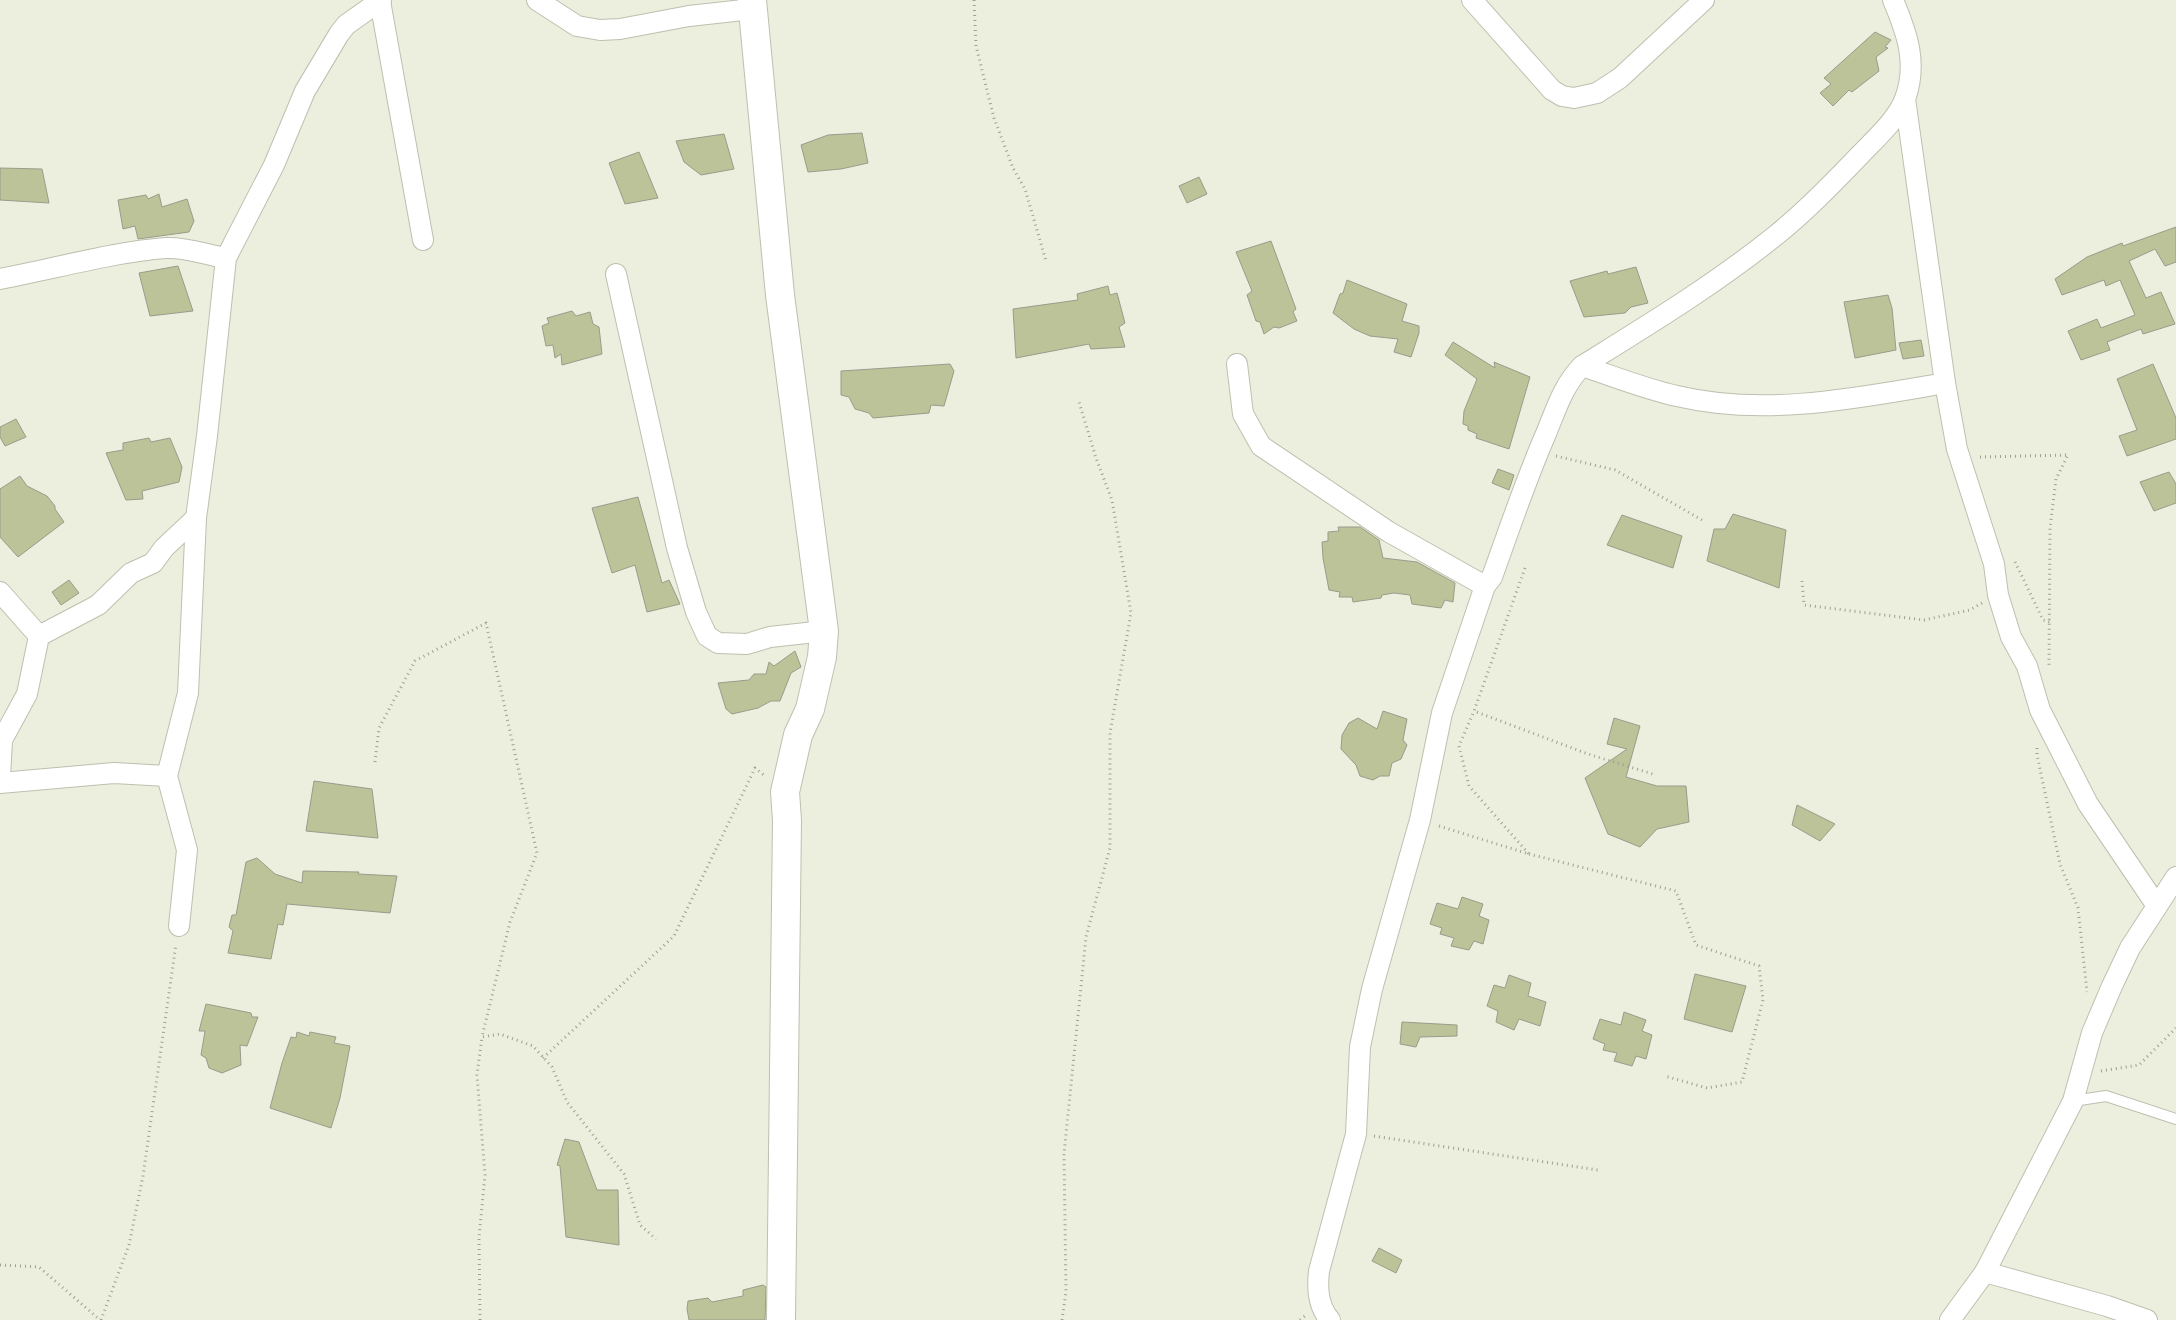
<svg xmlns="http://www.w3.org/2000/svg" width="2176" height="1320" font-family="'Zilla Slab',serif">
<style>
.building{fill:#bcc398;stroke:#999c8b}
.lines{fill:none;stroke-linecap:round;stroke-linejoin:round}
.lane-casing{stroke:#bdc0af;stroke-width:12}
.street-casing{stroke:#bdc0af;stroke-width:22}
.secondary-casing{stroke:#bdc0af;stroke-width:30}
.path{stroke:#9ea092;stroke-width:3;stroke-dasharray:1 4;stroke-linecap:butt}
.lane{stroke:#fff;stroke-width:10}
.street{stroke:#fff;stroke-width:20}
.secondary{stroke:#fff;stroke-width:28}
</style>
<rect width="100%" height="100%" fill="#ecefdd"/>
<g class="building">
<polygon points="1875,32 1891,40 1885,47 1888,48 1876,57 1879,71 1852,92 1849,90 1833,106 1820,93 1831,84 1824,78"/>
<polygon points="862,133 868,163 841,169 808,172 801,145 828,135"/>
<polygon points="724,134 734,169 701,175 684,162 676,141"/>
<polygon points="639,152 658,198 625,204 609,163"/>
<polygon points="0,168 42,169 49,203 0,200"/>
<polygon points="1199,177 1207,194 1187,203 1179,186"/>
<polygon points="159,194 162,207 187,199 194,221 189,232 138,239 135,226 123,229 118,200 146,195 148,199"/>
<polygon points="2176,227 2176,262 2165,266 2155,249 2129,261 2146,298 2161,292 2175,324 2143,334 2141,329 2107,342 2110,350 2081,360 2068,331 2097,319 2101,328 2135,315 2120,280 2106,286 2104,280 2062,295 2055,279 2087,257 2122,243 2123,246"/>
<polygon points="1271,241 1296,309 1293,312 1297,321 1279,328 1274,327 1264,334 1260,322 1256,321 1247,295 1252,291 1236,252"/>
<polygon points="178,266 193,311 150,316 139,273"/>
<polygon points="1636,267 1648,303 1631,307 1625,313 1584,317 1570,281 1607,271 1608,274"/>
<polygon points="1347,280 1407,304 1402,321 1419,326 1419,333 1411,357 1394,352 1398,339 1370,336 1354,329 1333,313 1340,294 1343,293"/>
<polygon points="1108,286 1110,295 1117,293 1125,323 1119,327 1125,347 1091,349 1089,344 1016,358 1013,309 1078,300 1077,294"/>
<polygon points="1888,295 1892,308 1896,350 1855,358 1844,302"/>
<polygon points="572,311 576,316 590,312 593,324 599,327 602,354 562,365 561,354 555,358 553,345 546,346 542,326 549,323 547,318"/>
<polygon points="1921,340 1924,356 1903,359 1899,343"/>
<polygon points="1453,342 1495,368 1494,362 1530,377 1509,449 1476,438 1477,434 1468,430 1468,426 1463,424 1464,411 1477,379 1445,355"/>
<polygon points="950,364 954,371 944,406 931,405 929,413 873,418 869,413 855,409 849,397 841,395 841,371"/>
<polygon points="2153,364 2176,418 2176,439 2127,456 2119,436 2137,430 2117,379"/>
<polygon points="16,419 26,437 5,446 0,437 0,427"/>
<polygon points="149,438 151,442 170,438 182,467 179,482 142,491 143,499 126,500 106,453 123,450 123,443"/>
<polygon points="1498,469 1514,475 1509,490 1492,483"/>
<polygon points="2169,472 2176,484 2176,503 2154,511 2140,482"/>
<polygon points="20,476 27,486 47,496 55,506 55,509 64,522 18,557 0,537 0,489"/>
<polygon points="638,497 662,583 669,580 680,604 647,612 635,565 612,573 592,508"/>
<polygon points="1733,514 1786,530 1779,588 1707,561 1714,529 1725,529"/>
<polygon points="1622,515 1682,536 1673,568 1607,545"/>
<polygon points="1338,527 1360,527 1379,540 1383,558 1417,562 1455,583 1453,602 1445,600 1441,608 1412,604 1410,595 1394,593 1382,595 1381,598 1353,602 1352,597 1339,597 1340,592 1329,590 1323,558 1322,542 1328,541 1328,532 1339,531"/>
<polygon points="69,580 79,593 61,605 52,592"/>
<polygon points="795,651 801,667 791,673 780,701 771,701 758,708 732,714 726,709 718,683 749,680 754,674 766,674 769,662 774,666"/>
<polygon points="1383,711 1407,719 1403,740 1407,745 1401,759 1392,763 1389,776 1380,776 1373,780 1360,776 1356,765 1341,749 1342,735 1349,723 1358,718 1377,729"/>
<polygon points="1614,718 1640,726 1626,777 1657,786 1686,786 1689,822 1657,829 1640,847 1608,834 1585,778 1627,749 1607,744"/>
<polygon points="314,781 372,789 378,838 306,831"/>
<polygon points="1797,805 1835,824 1820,841 1792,825"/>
<polygon points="257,858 275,874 302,883 303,871 359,872 358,874 397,876 390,913 287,904 283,925 278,924 271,959 228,953 233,931 229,927 232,915 236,915 246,862"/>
<polygon points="1462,897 1483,904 1479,916 1489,920 1483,944 1474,941 1469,950 1451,946 1454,938 1440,934 1442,928 1430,924 1437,903 1458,909"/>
<polygon points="1695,974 1746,986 1732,1032 1684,1019"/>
<polygon points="1509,975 1531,983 1528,996 1546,1002 1540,1026 1519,1019 1514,1030 1496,1022 1498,1011 1487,1006 1494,985 1505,988"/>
<polygon points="206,1004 251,1013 252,1017 258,1017 247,1046 240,1045 241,1065 222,1073 209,1068 206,1058 201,1055 205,1031 199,1031"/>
<polygon points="1624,1012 1646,1020 1642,1031 1652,1035 1646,1059 1636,1056 1632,1066 1614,1061 1617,1053 1603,1050 1605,1044 1593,1039 1600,1019 1621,1025"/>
<polygon points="1402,1022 1457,1025 1457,1036 1420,1037 1416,1047 1400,1044"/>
<polygon points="297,1032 309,1036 310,1032 336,1037 334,1043 350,1046 340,1098 331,1128 270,1108 282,1063 291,1037 296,1038"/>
<polygon points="565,1139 579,1142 597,1190 618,1190 619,1245 566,1237 560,1166 557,1165"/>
<polygon points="1379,1248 1402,1260 1396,1273 1372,1261"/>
<polygon points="763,1285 766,1287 765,1320 689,1320 687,1309 688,1301 708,1298 712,1302 743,1296 743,1290"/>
</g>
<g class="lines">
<g class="lane-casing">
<polyline id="lane" points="2073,1101 2106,1096 2176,1119"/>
</g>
<g class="street-casing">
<g id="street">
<polyline points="537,0 577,26 600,30 620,29 689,16 752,9"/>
<polyline points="1472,0 1552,90 1562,96 1574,98 1597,93 1620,78 1704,0"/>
<polyline points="380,1 423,240"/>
<polyline points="1905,99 1945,383 1957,449 1994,564 1998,595 2011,637 2027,666 2040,710 2088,804 2157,906"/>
<polyline points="616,274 677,548 696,612 707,636 718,643 747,644 770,637 824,631"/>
<path d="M0,279C54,269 112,252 166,248C187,247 206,255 226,258"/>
<polyline points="1237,364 1243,414 1261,446 1389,532 1485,586"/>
<path d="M1582,366C1613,376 1645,389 1677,396C1765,417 1857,398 1945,383"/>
<polyline points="0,592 39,636"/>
<polyline points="0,778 2,740 27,694 39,636 98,605 131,573 153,563 164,548 196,518"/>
<polyline points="0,783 114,773 167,776"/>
<polyline points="179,926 187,850 167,776 188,693 196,518 207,436 226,258 274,165 305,91 339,34 346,25 381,0"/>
<polyline points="1985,1272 2107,1306 2147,1320"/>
<path d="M1330,1320C1318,1306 1317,1289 1319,1271L1356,1134L1360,1047L1372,989L1420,820L1442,713L1485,586L1492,577C1509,530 1525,482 1545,436C1556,410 1562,387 1582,366C1648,325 1714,285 1775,236C1805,212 1833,183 1860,155C1876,138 1896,121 1905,99C1918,63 1907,33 1893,0"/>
<polyline points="1950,1320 1985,1272 2073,1101 2092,1033 2112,986 2130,948 2176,877"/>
</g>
</g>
<g class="secondary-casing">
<polyline id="secondary" points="752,0 780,295 824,631 822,657 810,709 798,735 785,792 787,820 781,1320"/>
</g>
<g class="path">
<polyline points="974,0 976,46 994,118 1013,168 1025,189 1046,261"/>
<polyline points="1556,456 1615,470 1702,520"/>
<polyline points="1980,457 2068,455 2056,479 2050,528 2049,665"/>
<polyline points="2015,562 2043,620 2050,622"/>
<polyline points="1525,568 1474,711 1588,754 1656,775"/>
<polyline points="1802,581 1804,605 1924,620 1970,610 1982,603"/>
<polyline points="2037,748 2037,755 2060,864 2078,908 2087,992"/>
<polyline points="375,762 379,728 415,661 486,623 537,853 510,922 482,1037"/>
<polyline points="1439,826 1529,854 1469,786 1459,746 1474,711"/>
<polyline points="1529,854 1676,891 1696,945 1759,966 1763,1000 1742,1082 1707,1088 1665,1076"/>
<polyline points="543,1058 674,936 755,768 765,776"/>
<polyline points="2101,1071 2139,1065 2176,1028"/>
<polyline points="1374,1136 1598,1170"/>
<polyline points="0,1265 39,1267 100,1320"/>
<polyline points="101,1320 129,1245 143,1176 176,944"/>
<polyline points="480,1320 479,1237 485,1175 477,1075 482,1037 500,1034 533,1046 552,1067 567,1102 624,1174 640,1225 656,1239"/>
<polyline points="1062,1320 1066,1292 1064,1154 1086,937 1110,848 1110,733 1131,613 1112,500 1096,458 1079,402"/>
<polyline points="1300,1320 1306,1315"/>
</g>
<use href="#lane" class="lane"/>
<use href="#street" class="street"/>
<use href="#secondary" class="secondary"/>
</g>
</svg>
